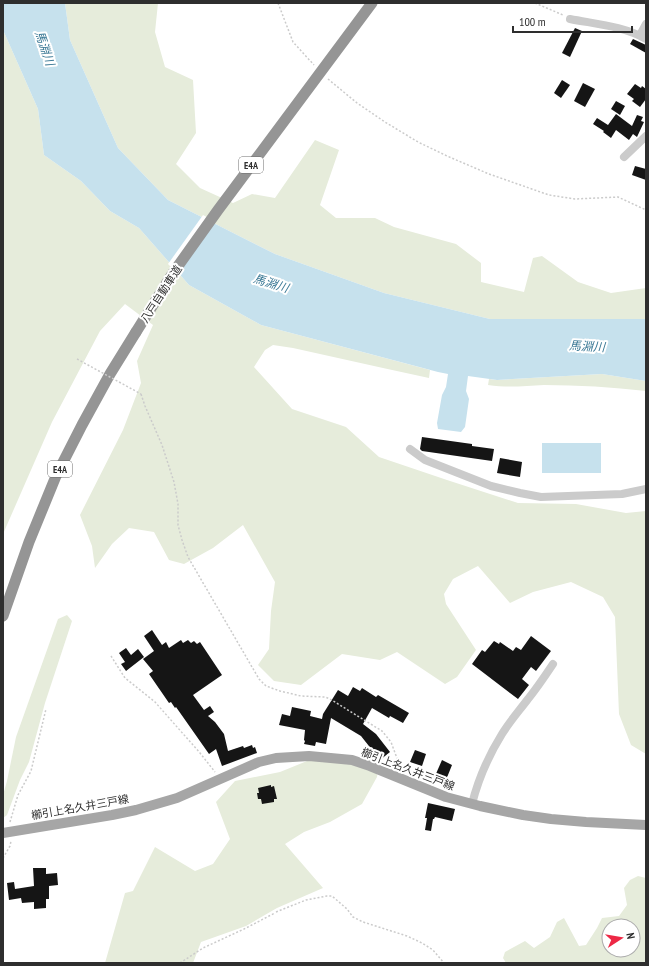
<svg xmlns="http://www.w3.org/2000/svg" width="649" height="966" font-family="'PT Sans Narrow','Noto Sans JP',sans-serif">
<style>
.green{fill:#e6ecdb;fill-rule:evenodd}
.water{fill:#c6e1ed}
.pier{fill:#fff}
.building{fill:#151515}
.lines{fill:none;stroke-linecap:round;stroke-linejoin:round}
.path{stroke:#cbcbcb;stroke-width:1.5;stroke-dasharray:2 2;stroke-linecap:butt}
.minor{stroke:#cbcbcb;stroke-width:8}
.major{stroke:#a6a6a6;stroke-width:10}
.highway{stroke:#959595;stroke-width:11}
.path-bridge{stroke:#cbcbcb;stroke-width:1.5;stroke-dasharray:2 2;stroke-linecap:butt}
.highway-bridge{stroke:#959595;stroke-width:11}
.labels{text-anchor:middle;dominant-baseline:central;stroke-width:4;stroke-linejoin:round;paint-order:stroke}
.shield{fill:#fff;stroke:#6d6d6d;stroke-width:1}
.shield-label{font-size:10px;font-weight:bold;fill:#2e2e2e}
.street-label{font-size:11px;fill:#2e2e2e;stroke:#fff}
.water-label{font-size:12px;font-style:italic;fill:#387794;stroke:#fff}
</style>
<rect width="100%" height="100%" fill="#fff"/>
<g class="green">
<polygon points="65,3 158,3 155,32 165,67 193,80 196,133 176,164 200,188 233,203 252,194 275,198 315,140 339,150 320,205 336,218 375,218 394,227 456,244 481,263 481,282 524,292 533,258 542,256 578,282 611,293 646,288 646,319 490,319 384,293 275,254 168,200 118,148 70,40"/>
<polygon points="3,30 38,109 44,155 81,181 110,211 139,228 189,285 261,325 430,370 429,378 383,368 293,348 273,345 265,350 254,367 292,409 346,427 379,457 447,480 518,503 576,504 626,513 646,511 646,754 631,745 619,714 615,617 603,597 571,582 533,592 510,603 478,566 453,579 444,594 446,604 476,650 457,677 445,684 397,652 380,660 342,654 301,685 274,681 258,665 269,649 271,611 275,582 243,525 213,548 184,564 169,560 154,532 129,528 112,544 95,568 92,546 80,515 123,430 141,383 137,361 153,325 125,304 100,331 52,422 3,534"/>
<path d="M602,374L646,381V391C612,387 578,385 544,385C525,386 507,388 488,385L489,379L497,380Z"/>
<polygon points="67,615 72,621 45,703 29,762 20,780 7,815 3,818 3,795 7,781 16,737 58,619"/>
<polygon points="350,756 379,763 377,777 362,804 330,822 304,832 285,844 323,888 277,908 246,926 201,942 193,963 105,963 125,893 133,891 155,847 195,871 213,864 230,839 216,802 235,781 280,772 312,759"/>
<path d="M638,876L646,878V922L645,928L646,929V963H506L503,958L505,952L525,941L534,948L550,937L557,922L564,918L579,946L586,945L597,928L602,918L619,916L627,905L624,888L630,880ZM609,926H633V950H609Z"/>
</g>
<g class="water">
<polygon points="3,3 65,3 70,40 118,148 168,200 275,254 384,293 490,319 646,319 646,381 602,374 497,380 468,376 466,391 469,399 465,427 461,432 438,429 437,423 442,395 446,387 448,374 438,372 261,325 189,285 139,228 110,211 81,181 44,155 38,109 3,30"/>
<rect x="542" y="443" width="59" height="30"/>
</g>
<polygon class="pier" points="203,215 214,221 177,273 168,264"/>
<g class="building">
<polygon points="575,28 582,31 570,57 562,53"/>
<polygon points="633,39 646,45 646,53 630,44"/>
<polygon points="562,80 570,85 561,98 554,93"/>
<polygon points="583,83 595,89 585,107 574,101"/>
<polygon points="635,84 641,88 642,86 646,89 646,99 640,107 632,101 634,99 627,94"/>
<polygon points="616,101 625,106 620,115 611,109"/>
<polygon points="616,114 632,126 637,115 643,117 641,121 644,122 637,137 633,134 629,140 616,130 611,138 603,132 604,131 593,124 597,118 608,125"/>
<polygon points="635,166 646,169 646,180 632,175"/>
<polygon points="422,437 472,444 472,446 494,449 492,461 422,451 420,449"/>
<polygon points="500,458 522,462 520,477 497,473"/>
<polygon points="152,630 162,645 166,642 169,648 181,640 183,643 188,640 191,643 194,641 197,644 200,642 222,675 193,695 204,710 210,706 214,712 208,716 215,722 224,734 228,751 243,746 244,748 252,745 253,748 255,747 257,753 222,766 216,749 209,754 176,707 175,708 171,702 169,703 149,674 153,671 143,659 154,651 144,636"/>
<polygon points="531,636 551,651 536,671 531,667 522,679 529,685 518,699 472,664 482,650 485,652 494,641 499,644 500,642 513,651 516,647 521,650"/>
<polygon points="126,648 131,655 138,649 144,657 126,671 121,664 125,662 119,653"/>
<polygon points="353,687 360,691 362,688 376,697 378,695 409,713 403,723 390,716 389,718 372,708 363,724 376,734 390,752 380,760 361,736 331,718 326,744 316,742 315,746 304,744 305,741 304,740 305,730 279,725 282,714 290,716 292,707 311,711 310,716 322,719 323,714 338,690 348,696"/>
<polygon points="415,750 426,754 422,766 410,762"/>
<polygon points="442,760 452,765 446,780 435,776"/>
<polygon points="271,785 271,787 274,786 277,799 274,799 274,802 262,804 261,799 258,799 257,793 259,793 258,788"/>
<polygon points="428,803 455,809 452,821 435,817 434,819 433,819 431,831 425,830 427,818 425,818"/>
<polygon points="33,868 46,868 46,874 57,873 58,885 49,886 49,899 46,899 46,908 34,909 34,902 22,903 21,898 9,900 7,883 14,882 15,889 34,886"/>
</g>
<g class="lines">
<g class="path">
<polyline points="278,3 293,42 314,65"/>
<polyline points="535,3 563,15"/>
<polyline points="328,79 357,103 385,122 418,142 447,156 489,174 549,195 575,199 618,197 646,210"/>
<polyline points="141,394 145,406 162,445 174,482 178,504 178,525 182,540 188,557 259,679 266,686 280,691 301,696 325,697 330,699 382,731 391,742 401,769"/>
<polyline points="111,656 125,678 155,702 200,753 215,772"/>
<polyline points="10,822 18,795 31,771 46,709"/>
<polyline points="3,858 10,846 11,841"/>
<polyline points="276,912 306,900 327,896 332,896 347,909 353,917 363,922 407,936 422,943 433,950 444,963"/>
<polyline points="180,963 203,948 244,929 275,913"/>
</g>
<g class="minor">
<path d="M570,19C595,24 624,26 646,39"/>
<polyline points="640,35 646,24"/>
<polyline points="624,157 646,136"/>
<polyline points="410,449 425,460 491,486 520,493 541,497 622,494 646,489"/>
<path d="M472,804C478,780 489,755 502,734C510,721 519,711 528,699C537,688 545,676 553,664"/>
</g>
<polyline class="major" points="3,833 112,815 136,810 177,798 259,762 276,758 309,756 352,760 370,766 446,797 480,806 523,815 551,819 586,822 646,825"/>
<polyline class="highway" points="3,616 29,542 56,476 82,425 110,374 136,332"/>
<polyline class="path-bridge" points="77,359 141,394"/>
<polyline class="highway-bridge" points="136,332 173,273 218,210 372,3"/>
</g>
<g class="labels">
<g class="shield">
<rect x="239" y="157" width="24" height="16" rx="3"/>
<rect x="48" y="461" width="24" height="16" rx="3"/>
</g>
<g class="shield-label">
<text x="251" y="165">E4A</text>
<text x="60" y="469">E4A</text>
</g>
<g class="street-label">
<text transform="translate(161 294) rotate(-57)">八戸自動車道</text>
<text transform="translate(408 769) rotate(21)">櫛引上名久井三戸線</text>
<text transform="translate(80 807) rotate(-10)">櫛引上名久井三戸線</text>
</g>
<g class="water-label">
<text transform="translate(45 48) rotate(71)">馬淵川</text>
<text transform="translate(271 283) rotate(17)">馬淵川</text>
<text transform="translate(587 346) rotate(3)">馬淵川</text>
</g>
</g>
<rect width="649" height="966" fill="none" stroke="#2e2e2e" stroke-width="8"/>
<g transform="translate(621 938) rotate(78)"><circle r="19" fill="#ffffff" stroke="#ababab"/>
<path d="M0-3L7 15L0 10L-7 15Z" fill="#ed2845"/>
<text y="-6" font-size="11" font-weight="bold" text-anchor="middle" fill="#2e2e2e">N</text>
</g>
<path d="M513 26v6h119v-6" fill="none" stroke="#2e2e2e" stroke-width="2"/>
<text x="519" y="26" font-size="12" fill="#2e2e2e" stroke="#ffffff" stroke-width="3" paint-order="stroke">100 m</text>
</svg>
